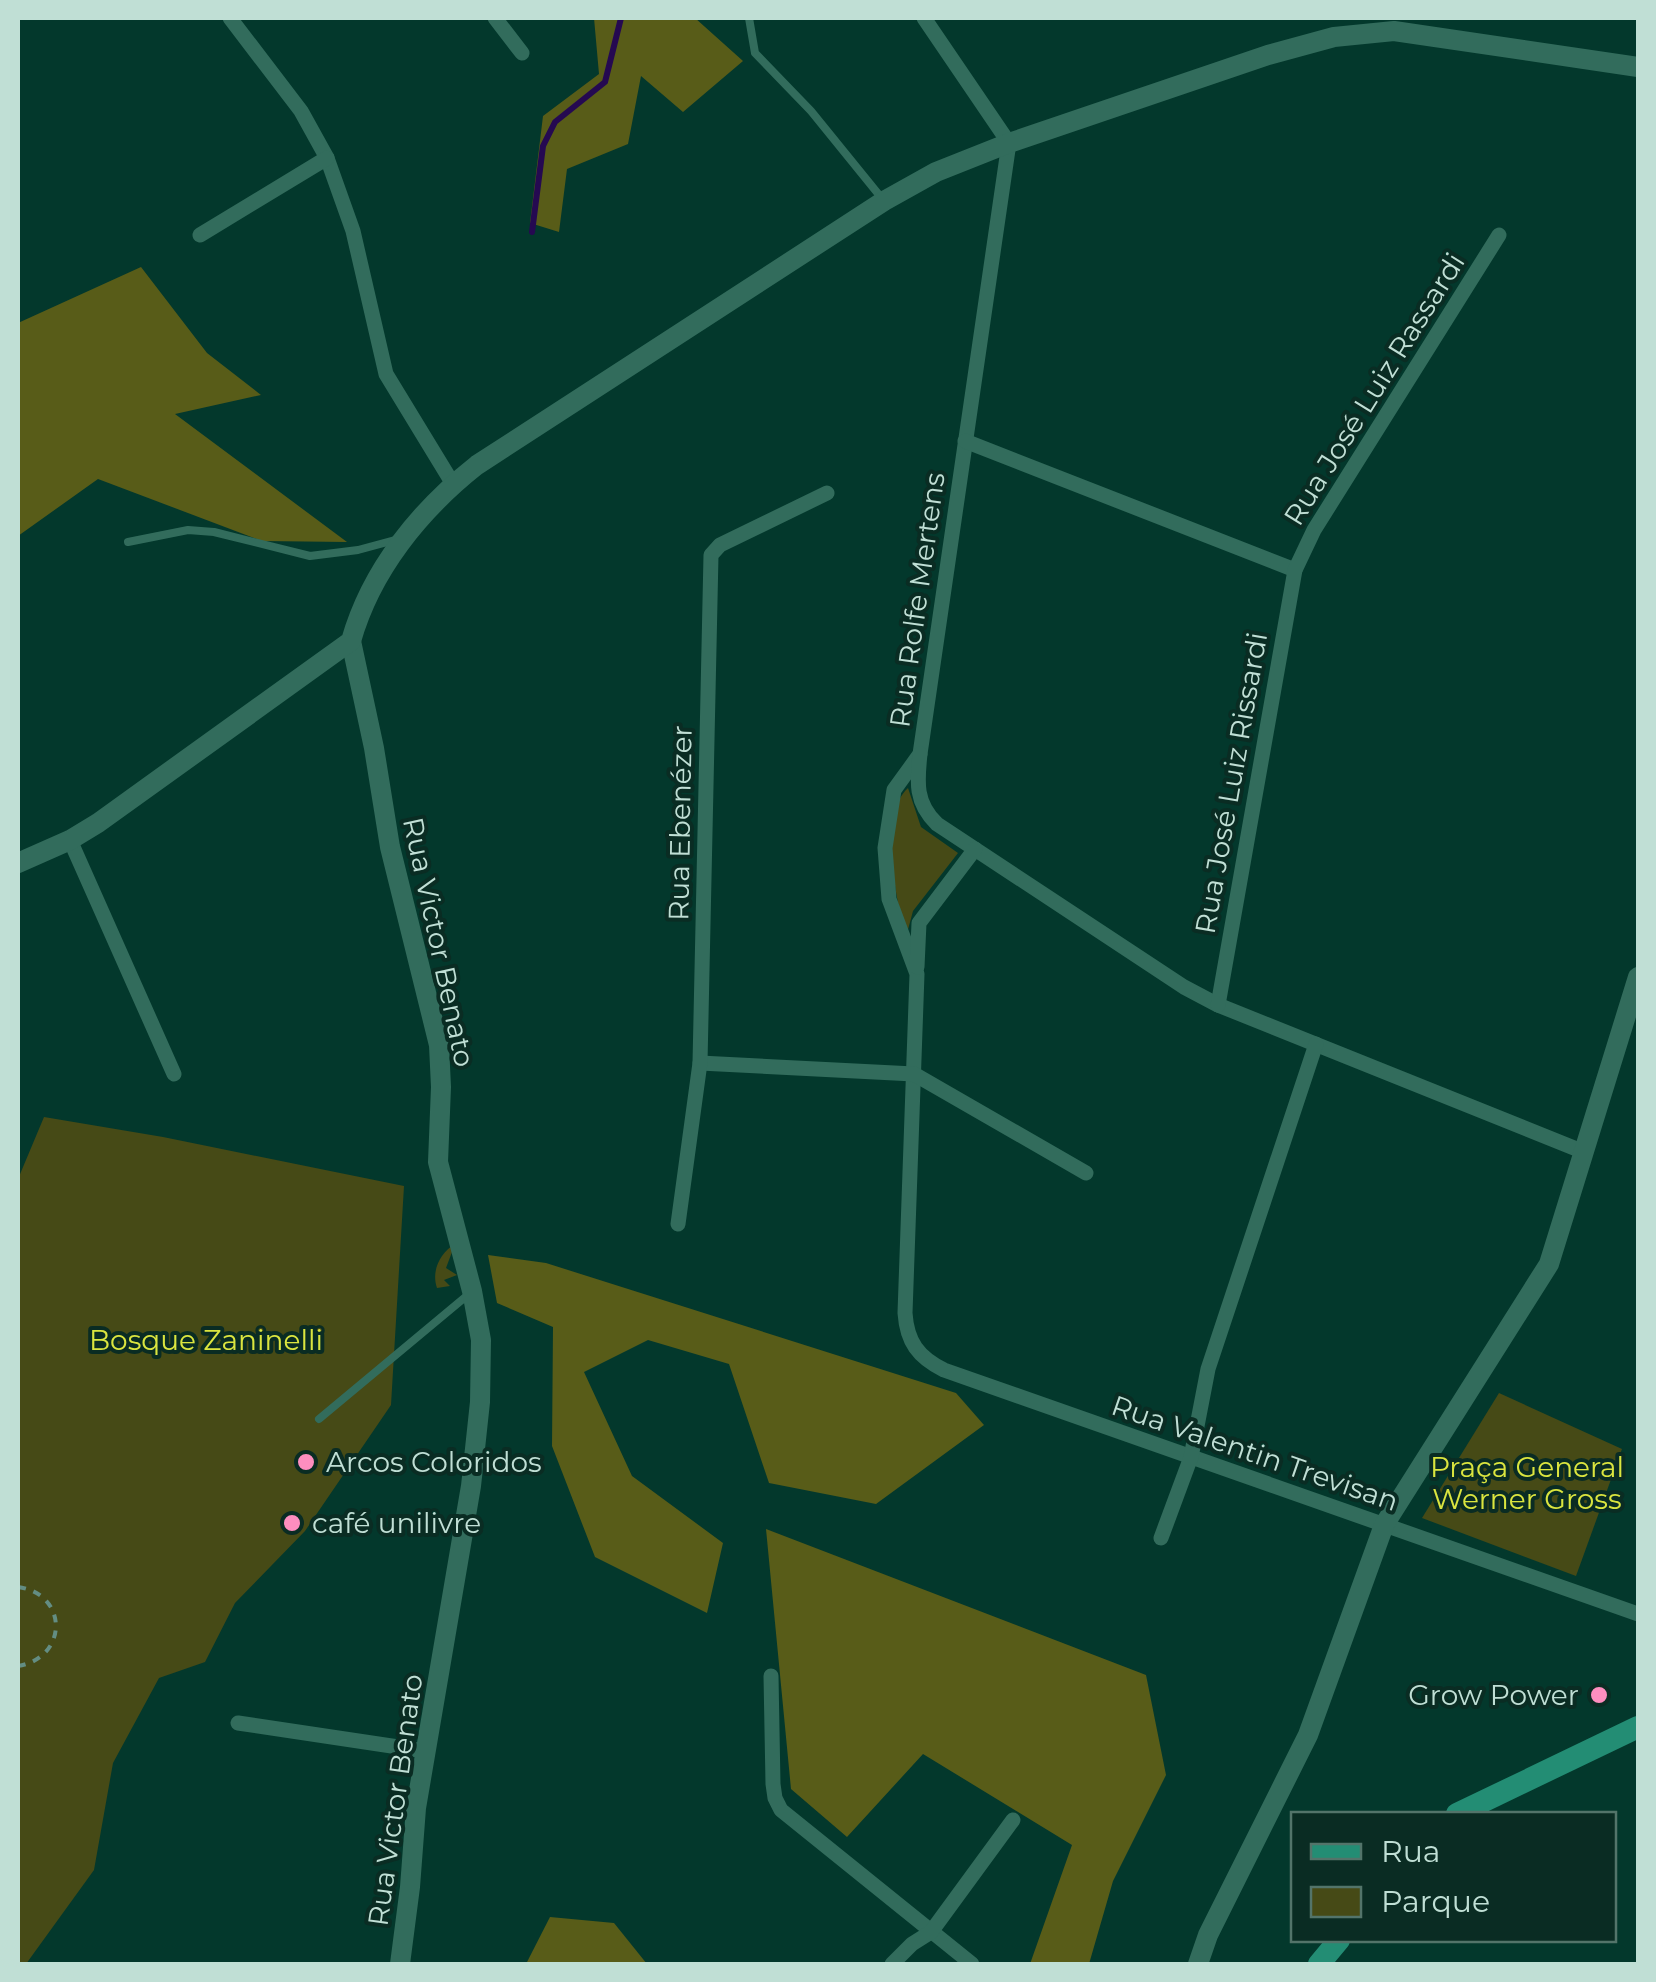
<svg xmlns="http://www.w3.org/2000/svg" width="1656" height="1982" font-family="Montserrat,sans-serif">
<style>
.green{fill:#464a16}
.forest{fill:#585c18}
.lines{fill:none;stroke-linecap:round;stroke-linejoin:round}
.stream{stroke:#250951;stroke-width:6}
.path{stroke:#638d82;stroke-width:4;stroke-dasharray:8 8;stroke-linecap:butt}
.service{stroke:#326c5c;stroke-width:8}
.minor{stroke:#326c5c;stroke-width:15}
.tertiary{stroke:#326c5c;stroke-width:20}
.secondary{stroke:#238d74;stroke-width:22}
.poi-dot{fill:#fd8ebf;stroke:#0a2c23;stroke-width:4}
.labels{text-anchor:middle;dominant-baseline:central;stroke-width:8;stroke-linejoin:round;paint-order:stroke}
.street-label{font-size:28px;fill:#c0dfd5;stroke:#0a2c23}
.park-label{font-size:28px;fill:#dbe53f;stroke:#0a2c23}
.poi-label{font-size:28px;fill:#c0dfd5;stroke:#0a2c23;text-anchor:start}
</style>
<rect width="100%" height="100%" fill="#03382c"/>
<g class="green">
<path d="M908,788L921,827L958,853L913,911L906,937C897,901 877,816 908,788Z"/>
<polygon points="44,1117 163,1137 404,1186 391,1405 305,1531 235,1603 205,1662 159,1678 113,1763 94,1870 26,1964 18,1964 18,1179"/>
<path d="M455,1244L446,1268L457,1275L444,1280L450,1286L437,1288C431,1271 440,1253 455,1244Z"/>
<polygon points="1499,1393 1622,1449 1576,1576 1422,1518"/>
</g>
<g class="forest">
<polygon points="594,18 695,18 743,61 683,112 641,76 628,144 567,169 559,232 530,223 543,116 599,74"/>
<polygon points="141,267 207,353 261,395 175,414 347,542 262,541 98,479 18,536 18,323"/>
<polygon points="488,1255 546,1263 956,1393 984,1425 876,1504 769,1483 729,1364 648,1340 584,1372 632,1476 723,1543 707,1613 595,1557 552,1446 553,1327 497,1303"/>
<polygon points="766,1529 1146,1675 1166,1775 1113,1881 1089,1964 1030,1964 1072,1845 923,1754 847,1837 791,1789"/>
<polygon points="550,1917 614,1923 647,1964 526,1964"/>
</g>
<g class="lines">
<polyline class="stream" points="532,232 543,146 555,122 605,82 621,18"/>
<path class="path" d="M18,1587C69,1594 68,1658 18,1666"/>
<g class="service">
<polyline points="749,18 755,53 811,111 884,201"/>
<polyline points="128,542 188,530 214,532 310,556 358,550 395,540"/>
<polyline points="319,1419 469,1294"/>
</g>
<g class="minor">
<polyline points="230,18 301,111 327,158 353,231 386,374 453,484"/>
<polyline points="495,18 522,53"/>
<path d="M924,18L1009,143L920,754L894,790L885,848L889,899L917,974L905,1313C907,1342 918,1357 944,1370L1638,1614"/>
<polyline points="200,235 327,158"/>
<polyline points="965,441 1295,570"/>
<path d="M920,754C917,782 915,803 937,824L1184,987L1218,1005L1584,1152"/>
<polyline points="70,840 174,1074"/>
<polyline points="917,967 919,923 975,849"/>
<polyline points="1218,1005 1295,570 1314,530 1499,235"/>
<polyline points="700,1063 914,1074 1086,1173"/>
<polyline points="678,1224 700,1063 711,555 720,545 827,493"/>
<polyline points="1161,1538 1191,1457 1208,1369 1316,1044"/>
<polyline points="771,1676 773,1784 775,1798 781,1810 972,1964"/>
<polyline points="238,1723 425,1751"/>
<polyline points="892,1964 912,1944 931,1932 1013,1820"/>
</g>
<g class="tertiary">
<polyline points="351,641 374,748 390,847 439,1045 441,1087 438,1162 472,1291 481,1340 480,1402 471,1486 416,1808 410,1887 400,1964"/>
<path d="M18,863L70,840L98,823L351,641C371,570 420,510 477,465L884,201L936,172L1009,143L1268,55L1334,37L1394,31L1638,67"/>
<polyline points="1198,1964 1208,1935 1308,1735 1384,1525 1549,1264 1638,977"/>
</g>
<g class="secondary">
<polyline points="1457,1814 1638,1727"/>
<polyline points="1319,1964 1339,1940"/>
</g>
</g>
<g class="poi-dot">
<circle cx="306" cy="1462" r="10"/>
<circle cx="292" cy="1523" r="10"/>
<circle cx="1599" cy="1695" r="10"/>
</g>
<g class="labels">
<g class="street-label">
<text transform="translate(1374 389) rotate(-58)">Rua José Luiz Rassardi</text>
<text transform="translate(917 600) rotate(-82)">Rua Rolfe Mertens</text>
<text transform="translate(1231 783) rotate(-80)">Rua José Luiz Rissardi</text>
<text transform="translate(680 823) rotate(-89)">Rua Ebenézer</text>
<text transform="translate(439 942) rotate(78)">Rua Victor Benato</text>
<text transform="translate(1255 1453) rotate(19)">Rua Valentin Trevisan</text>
<text transform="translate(395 1800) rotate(-82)">Rua Victor Benato</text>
</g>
<g class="park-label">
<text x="206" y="1340">Bosque Zaninelli</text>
<text x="1527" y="1467">Praça General<tspan x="1527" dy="32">Werner Gross</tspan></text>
</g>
<g class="poi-label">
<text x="326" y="1462">Arcos Coloridos</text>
<text x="312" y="1523">café unilivre</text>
<text x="1579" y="1695" text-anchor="end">Grow Power</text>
</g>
</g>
<rect width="1656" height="1982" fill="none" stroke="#c0dfd5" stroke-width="40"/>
<rect x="1291" y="1812" width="325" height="130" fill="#0a2c23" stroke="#53746a" stroke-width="2.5"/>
<rect x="1311" y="1844" width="50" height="15" fill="#238d74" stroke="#53746a" stroke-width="2.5"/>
<text x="1381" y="1862" font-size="30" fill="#c0dfd5">Rua</text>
<rect x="1311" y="1887" width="50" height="30" fill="#464a16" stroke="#53746a" stroke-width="2.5"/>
<text x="1381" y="1912" font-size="30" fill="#c0dfd5">Parque</text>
</svg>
